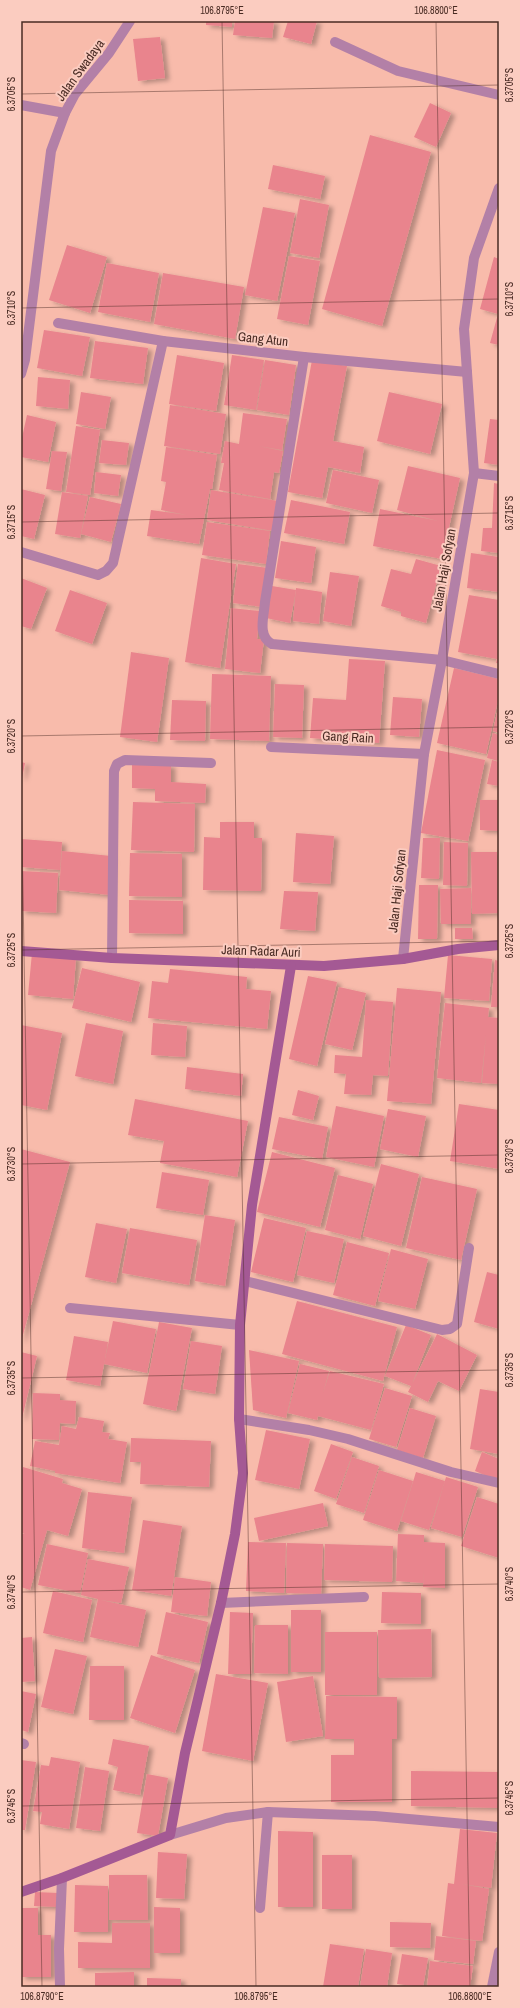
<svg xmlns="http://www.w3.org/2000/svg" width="520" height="2008" font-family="'Archivo Narrow',sans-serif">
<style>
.building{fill:#e9848d;filter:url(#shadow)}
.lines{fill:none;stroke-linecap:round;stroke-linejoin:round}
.street{stroke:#b380a7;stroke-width:10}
.secondary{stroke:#a45994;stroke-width:10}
.ticks{fill:none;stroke:#492b23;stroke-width:1;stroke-opacity:0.45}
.labels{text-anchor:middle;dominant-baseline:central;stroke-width:4;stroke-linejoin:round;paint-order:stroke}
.street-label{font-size:13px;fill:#492b23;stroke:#fbccc0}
.neatline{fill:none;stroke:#492b23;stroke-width:1.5}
.ticks-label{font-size:10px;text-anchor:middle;fill:#492b23}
</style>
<defs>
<filter id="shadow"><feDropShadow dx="4.5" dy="2.5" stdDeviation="2" flood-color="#0004"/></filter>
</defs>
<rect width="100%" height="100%" fill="#f8bbab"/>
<g class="building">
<polygon points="206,21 232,21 232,27 206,25"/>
<polygon points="235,21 274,21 272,38 233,35"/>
<polygon points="288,21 317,21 311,44 283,37"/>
<polygon points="160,37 165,78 138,81 133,39"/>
<polygon points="430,103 451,113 436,147 414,137"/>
<polygon points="370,135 431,152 382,326 322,309"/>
<polygon points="273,165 325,176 320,199 268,189"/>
<polygon points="300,199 329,205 319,258 290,253"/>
<polygon points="263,207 295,213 277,301 245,295"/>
<polygon points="67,245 107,257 90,313 49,300"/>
<polygon points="289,256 320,261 308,325 277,319"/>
<polygon points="494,257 499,259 499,345 490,343 498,314 480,309"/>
<polygon points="107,263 159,273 150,322 98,312"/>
<polygon points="163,273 244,287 235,339 154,324"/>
<polygon points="44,330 90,337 82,376 37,368"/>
<polygon points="95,341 148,348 143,384 90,378"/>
<polygon points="177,355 224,363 216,411 169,404"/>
<polygon points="232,355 264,360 256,410 224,405"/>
<polygon points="265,360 296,365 289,415 257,410"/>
<polygon points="312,360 347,366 333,441 364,447 360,473 328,467 322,498 288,492"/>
<polygon points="38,377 70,380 68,409 36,406"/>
<polygon points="81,392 111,397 105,429 76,424"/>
<polygon points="389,392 442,404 430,454 377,441"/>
<polygon points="170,405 226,414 220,454 164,446"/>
<polygon points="243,413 287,419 282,450 258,446 283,451 279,473 274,472 270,499 219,490 224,463 221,463 225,441 239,444"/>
<polygon points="27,415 56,422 48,462 21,457 21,442"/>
<polygon points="490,419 499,420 499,465 484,463"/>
<polygon points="76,426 100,430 90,495 66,492"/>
<polygon points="102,440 129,443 126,465 99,463"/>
<polygon points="166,447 217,455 212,489 210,489 199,544 147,536 151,510 187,515 161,510 166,482 161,481"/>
<polygon points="52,451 67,452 61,491 46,489"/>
<polygon points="408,466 460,478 442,559 373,546 380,509 438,521 397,510"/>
<polygon points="333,470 379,480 372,513 326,503"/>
<polygon points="96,472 121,475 118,496 94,493"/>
<polygon points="494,483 499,484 499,553 481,551 483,528 492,528"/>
<polygon points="21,489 45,495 34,539 21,536"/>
<polygon points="211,490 278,501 274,531 207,520"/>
<polygon points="62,492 88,496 80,538 55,534"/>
<polygon points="90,497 121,504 111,542 81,534"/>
<polygon points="291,500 350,512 344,544 284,533"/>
<polygon points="207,522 270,531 266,564 202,555"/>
<polygon points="281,541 316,547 311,583 275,578"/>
<polygon points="471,553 499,557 499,592 467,588"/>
<polygon points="201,558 236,564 220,668 185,662"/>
<polygon points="416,559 441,566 426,623 401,616 401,612 381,606 391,569 411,574"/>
<polygon points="238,564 268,568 262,607 233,603"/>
<polygon points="330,572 359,576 351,626 323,621"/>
<polygon points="21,578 47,588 31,629 21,626"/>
<polygon points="272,586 296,590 290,623 266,618"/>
<polygon points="296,588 322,592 319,624 293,621"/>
<polygon points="70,590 107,603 92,644 55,631"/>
<polygon points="469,595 499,600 499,663 496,663 497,659 458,652"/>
<polygon points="231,608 260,611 257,639 264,639 260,673 225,669"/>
<polygon points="131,652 169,658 157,742 120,737"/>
<polygon points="349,659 385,661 379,743 310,738 313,698 346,700"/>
<polygon points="454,668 499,679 499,696 486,754 437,743"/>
<polygon points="212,674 271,676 269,741 210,739"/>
<polygon points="275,684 304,685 302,738 273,737"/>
<polygon points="393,697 422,699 419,737 390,735"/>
<polygon points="172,700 206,701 205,741 170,740"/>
<polygon points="498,708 499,708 499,733 493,731"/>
<polygon points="493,733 499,735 499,761 487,758"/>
<polygon points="437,750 485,760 468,841 421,833"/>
<polygon points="492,760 499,762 499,786 487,784"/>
<polygon points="21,762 25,763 22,778 21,778"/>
<polygon points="132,763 171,765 171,782 206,784 205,803 155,801 155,789 132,788"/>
<polygon points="480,800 499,800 499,831 480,830"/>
<polygon points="133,802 195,804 194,852 131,850"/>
<polygon points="220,822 254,822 254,838 262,838 261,891 203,890 204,837 220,838"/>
<polygon points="296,833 334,836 330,884 293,882"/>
<polygon points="423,838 440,838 439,879 421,878"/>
<polygon points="21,839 62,842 60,870 21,867"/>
<polygon points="444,842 468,843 467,886 443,885"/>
<polygon points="62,851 111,856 110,895 59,890"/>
<polygon points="471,852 497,852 498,913 472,914"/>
<polygon points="130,853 182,854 182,897 129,896"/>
<polygon points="21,871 58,873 56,913 21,911"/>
<polygon points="419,885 438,885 437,939 418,939"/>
<polygon points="471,888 471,924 441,924 440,889"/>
<polygon points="284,891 318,892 315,931 280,929"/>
<polygon points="129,900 183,901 183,934 129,933"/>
<polygon points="455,928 472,928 473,939 455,939"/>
<polygon points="32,953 76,957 73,999 28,995"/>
<polygon points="448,955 492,959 489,1001 444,998"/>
<polygon points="495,960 499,961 499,1007 491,1007"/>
<polygon points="82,968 140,982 131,1022 72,1008"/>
<polygon points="170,969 247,977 246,989 271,991 267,1029 148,1018 152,981 168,983"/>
<polygon points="308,976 337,982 317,1066 289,1059"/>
<polygon points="339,987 366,993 352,1050 325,1044"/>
<polygon points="397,988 441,992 431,1104 387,1101"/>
<polygon points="366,1000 393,1002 388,1076 373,1075 371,1095 344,1094 346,1074 334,1073 335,1055 362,1057"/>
<polygon points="445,1003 489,1008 488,1017 499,1018 499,1084 482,1083 486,1034 481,1083 437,1078"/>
<polygon points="86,1023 123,1031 113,1084 75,1076"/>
<polygon points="153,1023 187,1026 185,1057 151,1055"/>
<polygon points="21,1025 62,1033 47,1110 21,1105"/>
<polygon points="187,1067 243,1074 241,1096 185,1089"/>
<polygon points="298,1090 319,1096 313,1120 292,1115"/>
<polygon points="135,1099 248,1121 237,1177 160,1163 164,1141 128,1135"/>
<polygon points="459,1104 499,1110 499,1169 450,1161"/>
<polygon points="336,1106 384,1116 374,1167 326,1157"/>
<polygon points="388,1109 426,1116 418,1157 380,1149"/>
<polygon points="279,1117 328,1127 322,1159 272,1149"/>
<polygon points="21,1149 70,1162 21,1342"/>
<polygon points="272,1152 335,1168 320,1227 257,1212"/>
<polygon points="381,1164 419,1174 401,1246 363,1236"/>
<polygon points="162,1172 209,1180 203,1215 156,1208"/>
<polygon points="338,1175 373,1184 360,1239 325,1230"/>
<polygon points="422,1177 477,1189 461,1260 406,1248"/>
<polygon points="205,1215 235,1220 225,1286 195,1281"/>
<polygon points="264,1218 306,1228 293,1282 251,1272"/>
<polygon points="96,1223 127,1229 116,1283 85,1277"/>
<polygon points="130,1228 197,1240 189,1285 122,1273"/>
<polygon points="307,1231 344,1239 334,1283 297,1275"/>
<polygon points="347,1242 389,1253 375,1306 333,1295"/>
<polygon points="391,1249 428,1259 415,1309 378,1301"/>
<polygon points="487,1272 499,1275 499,1329 474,1322"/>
<polygon points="297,1301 397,1327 383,1381 282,1354"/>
<polygon points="113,1321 156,1329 147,1373 104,1364"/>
<polygon points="159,1322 192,1328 176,1411 143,1404"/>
<polygon points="406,1325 431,1335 412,1384 437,1334 477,1355 459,1391 438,1381 428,1402 408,1392 411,1386 385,1376"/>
<polygon points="74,1336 108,1342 100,1386 66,1380"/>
<polygon points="191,1341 222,1346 215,1394 183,1389"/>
<polygon points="249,1350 299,1361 286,1418 253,1410"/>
<polygon points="21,1352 37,1356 22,1418 21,1418"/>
<polygon points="300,1364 329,1371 323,1393 330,1371 384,1384 371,1430 318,1416 317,1420 288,1413"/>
<polygon points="385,1388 412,1396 396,1447 369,1439"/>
<polygon points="480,1389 499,1392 499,1454 470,1449"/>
<polygon points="33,1393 60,1394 60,1400 76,1401 75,1424 60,1423 59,1440 32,1439"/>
<polygon points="410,1408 436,1416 423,1458 397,1450"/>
<polygon points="79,1417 104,1421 102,1432 110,1433 108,1439 127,1442 120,1483 55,1473 55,1471 30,1466 35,1441 59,1445 62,1426 76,1429"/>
<polygon points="266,1430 310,1439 299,1489 255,1480"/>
<polygon points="131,1438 211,1441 209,1487 140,1484 141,1462 130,1462"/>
<polygon points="331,1444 353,1452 336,1499 314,1491"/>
<polygon points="482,1452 499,1459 499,1481 475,1471"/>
<polygon points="352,1457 379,1466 364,1513 336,1504"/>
<polygon points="23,1467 63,1479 62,1483 82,1489 68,1536 47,1530 30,1590 21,1587 21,1534 25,1534 21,1533 21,1474"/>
<polygon points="379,1470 413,1481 397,1531 363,1520"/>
<polygon points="416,1472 445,1481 429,1530 401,1521"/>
<polygon points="446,1477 478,1487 462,1537 431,1528"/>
<polygon points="88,1492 132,1497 124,1553 82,1548"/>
<polygon points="477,1497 499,1504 499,1558 461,1546"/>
<polygon points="323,1503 328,1526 259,1541 254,1518"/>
<polygon points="143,1520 182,1526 171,1596 132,1590"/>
<polygon points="398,1534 424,1535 424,1542 445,1543 445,1588 423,1587 424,1571 423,1583 396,1581"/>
<polygon points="248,1542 286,1543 284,1593 246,1591"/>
<polygon points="287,1543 323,1544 321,1594 286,1593"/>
<polygon points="47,1544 88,1553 80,1593 38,1585"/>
<polygon points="325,1544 393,1546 392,1582 324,1580"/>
<polygon points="88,1559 129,1567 121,1603 101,1600 146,1610 138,1647 90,1637 98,1599 81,1595"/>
<polygon points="175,1577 211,1582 207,1616 171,1612"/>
<polygon points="53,1591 92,1600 83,1642 43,1633"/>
<polygon points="382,1592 421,1593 421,1624 381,1623"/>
<rect x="291" y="1610" width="30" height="62"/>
<polygon points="166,1612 208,1622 199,1663 157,1654"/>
<polygon points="230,1612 253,1613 251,1674 228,1674"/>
<polygon points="255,1625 288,1625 288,1674 254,1673"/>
<polygon points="431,1629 432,1677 379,1678 378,1630"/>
<rect x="325" y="1632" width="52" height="63"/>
<polygon points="32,1637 35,1681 21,1682 21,1638"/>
<polygon points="55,1649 87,1656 73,1714 41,1707"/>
<polygon points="151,1655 195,1670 175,1733 130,1718"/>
<polygon points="90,1666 124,1666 124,1720 89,1720"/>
<polygon points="216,1674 268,1683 253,1761 202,1751"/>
<polygon points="313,1676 323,1736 286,1742 277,1682"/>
<polygon points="21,1691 36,1694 28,1732 21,1730"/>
<polygon points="326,1696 397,1697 397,1739 392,1739 392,1802 331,1802 331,1755 354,1755 354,1739 325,1739"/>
<polygon points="113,1739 149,1746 140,1795 113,1790 118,1767 108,1764"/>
<polygon points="51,1757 80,1762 69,1829 40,1824 42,1812 33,1811 41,1765 49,1766"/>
<polygon points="21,1760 36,1762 25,1830 21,1830"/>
<polygon points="85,1767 109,1771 100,1831 76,1828"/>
<polygon points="411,1771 499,1772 499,1808 411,1806"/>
<polygon points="147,1774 168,1778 158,1836 137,1833"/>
<polygon points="460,1829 497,1833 491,1888 461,1884 489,1889 482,1941 442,1936 448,1883 454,1884"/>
<polygon points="278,1831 313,1832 313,1907 278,1907"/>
<polygon points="158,1852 187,1854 184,1899 156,1898"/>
<rect x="322" y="1855" width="30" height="54"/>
<polygon points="109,1875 147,1875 148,1920 109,1920"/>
<polygon points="75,1885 108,1886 108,1932 74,1932"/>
<polygon points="35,1892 58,1893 57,1907 34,1906"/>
<polygon points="154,1907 180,1908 180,1953 154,1953"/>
<polygon points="21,1908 38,1908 38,1935 51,1935 51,1977 21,1977"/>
<polygon points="390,1922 431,1923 430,1948 390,1947"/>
<polygon points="112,1923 150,1923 150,1968 78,1968 78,1942 112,1943"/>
<polygon points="436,1936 476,1941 473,1964 434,1960"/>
<polygon points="330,1944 364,1949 358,1987 323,1987"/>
<polygon points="366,1949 392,1953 387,1987 360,1987"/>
<polygon points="402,1954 428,1958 423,1987 397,1984"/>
<polygon points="430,1961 473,1966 470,1987 427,1987"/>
<polygon points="134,1972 134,1987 95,1987 95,1973"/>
<polygon points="147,1978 181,1979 181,1987 147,1987"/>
</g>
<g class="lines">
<g class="street">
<polyline points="335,42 398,71 499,95"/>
<polyline points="21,105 65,113"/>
<polyline points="58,323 163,341 304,357 467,372"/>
<path d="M304,357L265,602C264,616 257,636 272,644L442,660L499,674"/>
<polyline points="21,374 25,360 51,151 65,113 75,94 109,53 130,21"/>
<polyline points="474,473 499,476"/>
<polyline points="21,552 98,575 106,571 113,563 163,341"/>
<polyline points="271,747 424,754"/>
<polyline points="112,958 114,771 117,764 125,760 211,763"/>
<polyline points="403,959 424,754 442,660 474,473 464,329 474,258 499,188"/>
<polyline points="245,1281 442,1330 450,1329 457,1324 469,1248"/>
<polyline points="70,1308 240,1325"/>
<polyline points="239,1419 309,1430 348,1439 451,1472 499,1483"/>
<polyline points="221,1603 364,1597"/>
<polyline points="21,1743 24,1744"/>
<polyline points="170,1835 226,1818 268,1812 375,1816 499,1827"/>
<polyline points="260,1908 268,1812"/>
<polyline points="60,1987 59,1949 62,1878"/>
<polyline points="492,1987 499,1952"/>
</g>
<g class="secondary">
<polyline points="21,951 112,958 324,966 403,959 458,949 499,945"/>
<polyline points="21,1892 62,1878 170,1835 185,1753 221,1603 235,1534 243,1473 239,1419 240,1325 252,1205 291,966"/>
</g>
</g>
<path class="ticks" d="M222,21L256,1987M436,21L470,1987M21,94L499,85M21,308L499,299M21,522L499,513M21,736L499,727M21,779L42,1987M21,950L499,941M21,1164L499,1155M21,1378L499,1370M21,1592L499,1584M21,1806L499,1798"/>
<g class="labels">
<g class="street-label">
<text transform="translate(80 70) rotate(-54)">Jalan Swadaya</text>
<text transform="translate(263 339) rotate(6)">Gang Atun</text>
<text transform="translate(444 570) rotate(-80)">Jalan Haji Sofyan</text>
<text transform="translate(348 737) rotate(3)">Gang Rain</text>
<text transform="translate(397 891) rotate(-84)">Jalan Haji Sofyan</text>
<text transform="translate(261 951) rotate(2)">Jalan Radar Auri</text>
</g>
</g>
<rect width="520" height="2008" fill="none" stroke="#fbccc0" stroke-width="44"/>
<rect x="22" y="22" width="476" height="1964" class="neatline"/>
<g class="ticks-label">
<text x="222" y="14">106.8795°E</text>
<text x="436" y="14">106.8800°E</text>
<text transform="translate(509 85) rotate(-90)" y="4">6.3705°S</text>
<text transform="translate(11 94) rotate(-90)" y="4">6.3705°S</text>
<text transform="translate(509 299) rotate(-90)" y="4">6.3710°S</text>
<text transform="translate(11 308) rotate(-90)" y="4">6.3710°S</text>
<text transform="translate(509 513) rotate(-90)" y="4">6.3715°S</text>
<text transform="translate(11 522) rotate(-90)" y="4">6.3715°S</text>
<text transform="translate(509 727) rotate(-90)" y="4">6.3720°S</text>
<text transform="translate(11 736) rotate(-90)" y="4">6.3720°S</text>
<text transform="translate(509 941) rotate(-90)" y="4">6.3725°S</text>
<text transform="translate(11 950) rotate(-90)" y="4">6.3725°S</text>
<text transform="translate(509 1156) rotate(-90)" y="4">6.3730°S</text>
<text transform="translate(11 1164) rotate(-90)" y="4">6.3730°S</text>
<text transform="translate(509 1370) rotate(-90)" y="4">6.3735°S</text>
<text transform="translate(11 1378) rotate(-90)" y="4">6.3735°S</text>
<text transform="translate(509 1584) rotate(-90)" y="4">6.3740°S</text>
<text transform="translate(11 1592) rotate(-90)" y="4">6.3740°S</text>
<text transform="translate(509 1798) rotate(-90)" y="4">6.3745°S</text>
<text transform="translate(11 1806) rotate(-90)" y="4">6.3745°S</text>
<text x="42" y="2000">106.8790°E</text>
<text x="256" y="2000">106.8795°E</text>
<text x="470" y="2000">106.8800°E</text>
</g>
</svg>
